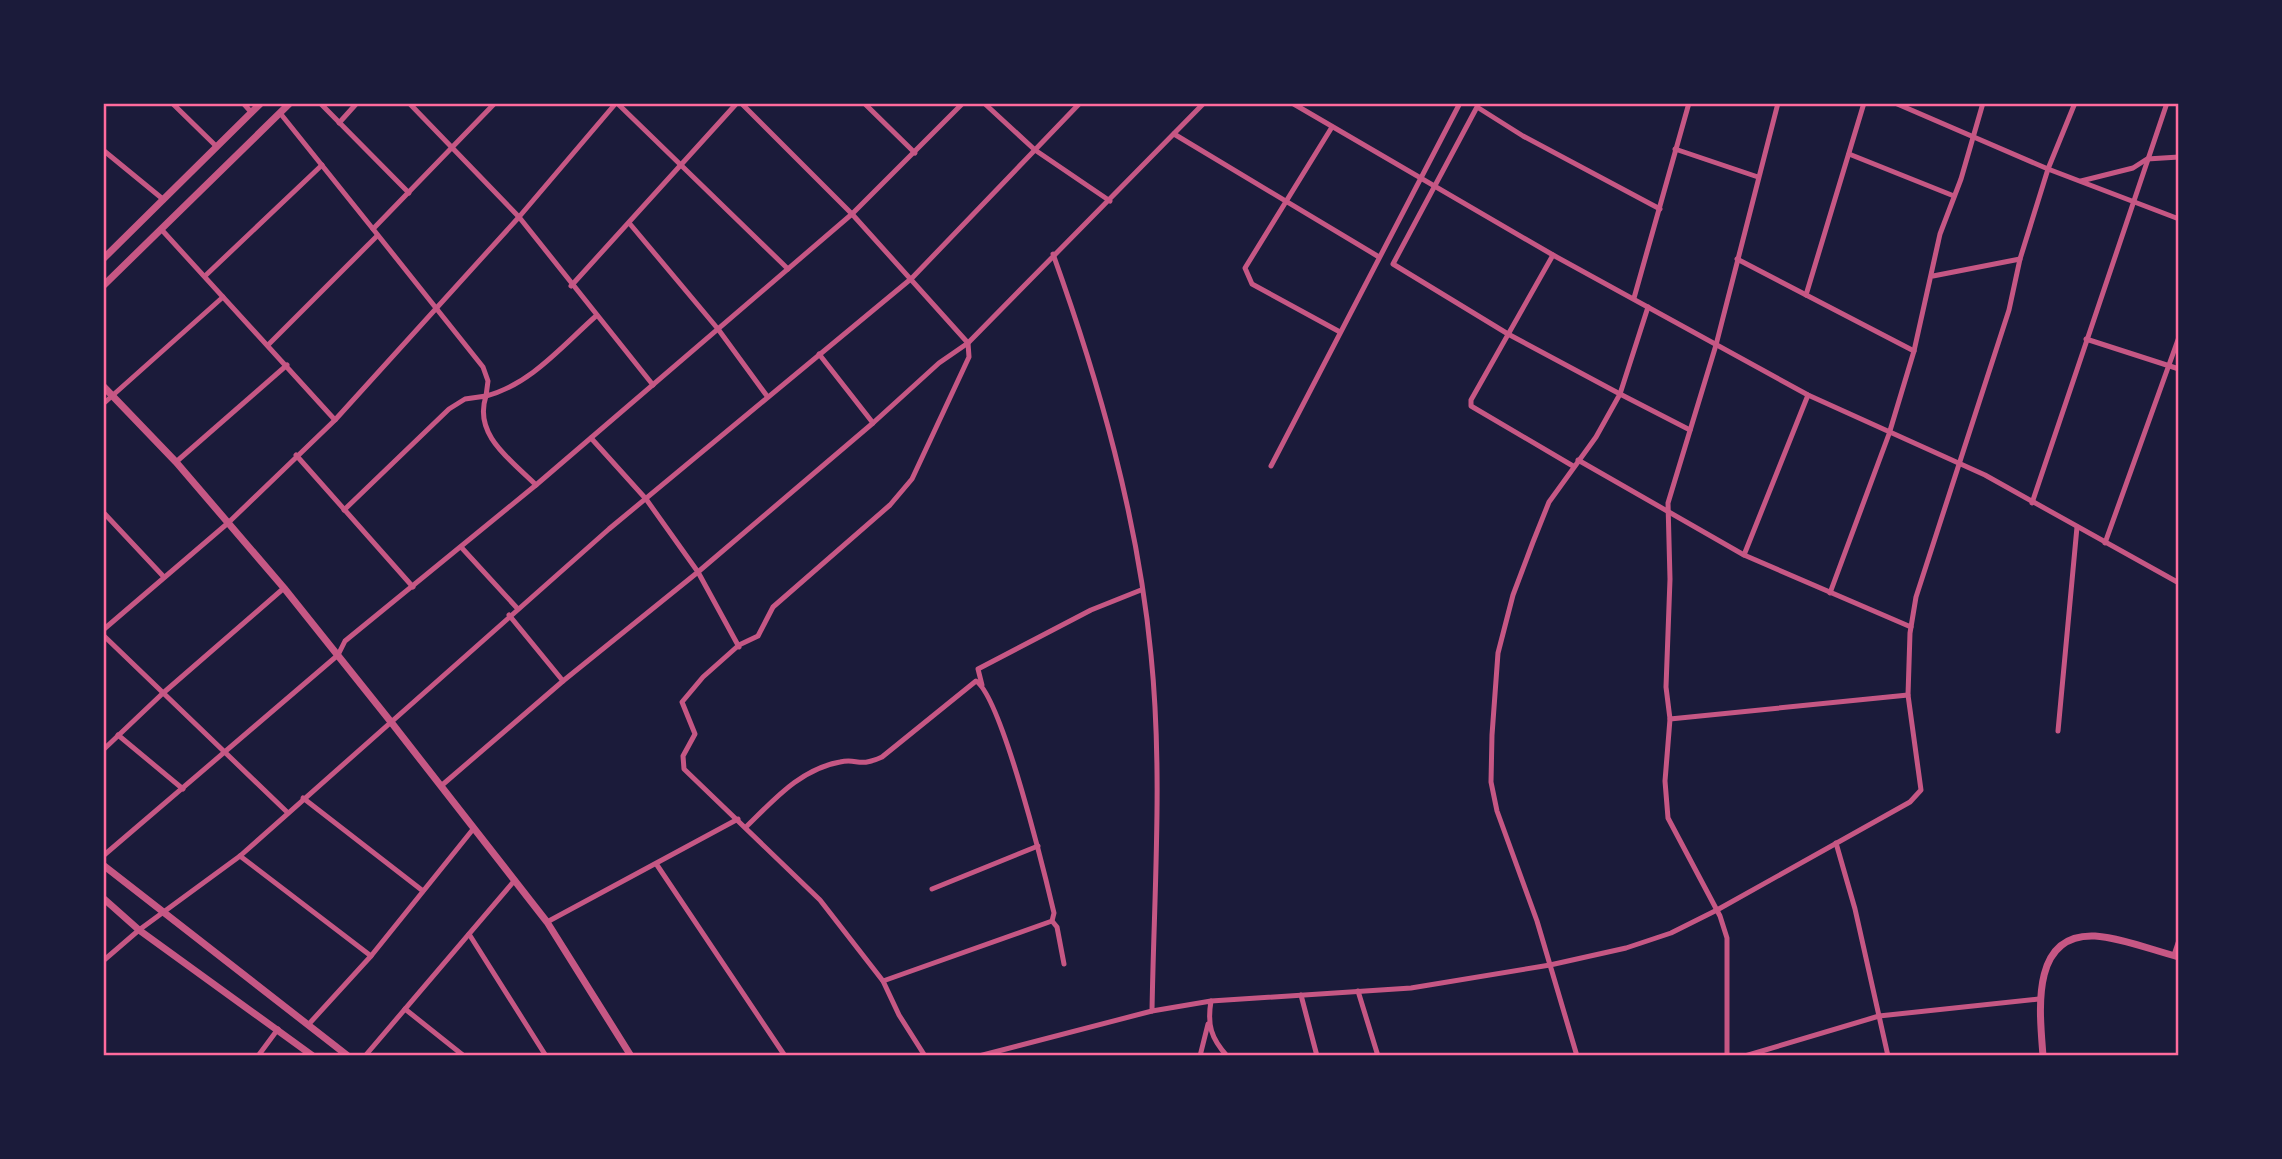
<svg xmlns="http://www.w3.org/2000/svg" width="2282" height="1159" font-family="Commissioner,sans-serif">
<style>
.lines{fill:none;stroke-linecap:round;stroke-linejoin:round}
.minor{stroke:#c65784;stroke-width:5}
.tertiary{stroke:#c65784;stroke-width:7}
.neatline{fill:none;stroke:#ff6b9d;stroke-width:2.5}
</style>
<rect width="100%" height="100%" fill="#1b1b3a"/>
<g class="lines">
<g class="minor">
<polyline points="172,103 217,147"/>
<polyline points="243,103 252,113"/>
<polyline points="320,103 409,193"/>
<polyline points="409,103 519,217 653,385"/>
<polyline points="617,103 788,269"/>
<polyline points="741,103 852,214 968,343 969,357 912,479 890,505 773,607 758,636 739,645 703,677 682,702 695,734 683,756 684,769 820,900 883,981 899,1015 925,1056"/>
<polyline points="864,103 915,153"/>
<polyline points="984,103 1035,150 1110,201"/>
<polyline points="1292,103 1553,255 1808,395 1985,475 2179,583"/>
<polyline points="1778,103 1716,345 1668,503 1670,579 1666,687 1670,719 1908,695"/>
<polyline points="1895,103 2048,169 2179,219"/>
<polyline points="280,113 373,229 495,103"/>
<polyline points="339,123 357,103"/>
<polyline points="1332,127 1245,268 1252,284 1340,332"/>
<polyline points="1174,134 1379,257"/>
<polyline points="1675,149 1758,177"/>
<polyline points="103,150 164,200"/>
<polyline points="1849,154 1954,196"/>
<polyline points="2081,181 2133,168 2147,159 2179,157"/>
<polyline points="630,224 718,329 767,396"/>
<polyline points="161,229 335,420"/>
<path d="M373,229L483,367L488,381L486,396C530,385 563,345 596,316"/>
<polyline points="1553,255 1471,400 1471,406 1573,466"/>
<polyline points="1737,259 1914,351"/>
<polyline points="205,276 322,165"/>
<polyline points="1933,276 2020,259"/>
<polyline points="571,286 737,103"/>
<polyline points="1806,295 1864,103"/>
<polyline points="1634,298 1689,103"/>
<polyline points="1648,307 1620,394 1690,430"/>
<polyline points="2086,339 2179,369"/>
<polyline points="269,344 377,236"/>
<polyline points="819,354 873,423"/>
<polyline points="103,404 223,297"/>
<polyline points="296,455 413,587"/>
<polyline points="1578,460 1744,555 1911,627"/>
<polyline points="176,462 287,365"/>
<polyline points="1271,466 1460,103"/>
<polyline points="2032,503 2167,103"/>
<path d="M344,510L449,409L465,399L486,396C473,435 511,460 536,485"/>
<polyline points="103,512 163,576"/>
<polyline points="2105,543 2179,337"/>
<polyline points="461,547 517,608"/>
<polyline points="1744,555 1808,395"/>
<polyline points="1830,593 1889,434 1914,351 1940,234 1961,179 1983,103"/>
<polyline points="509,615 563,681"/>
<polyline points="103,630 228,523 335,420 519,217 616,103"/>
<polyline points="103,635 287,812"/>
<polyline points="739,647 698,572 873,423 939,363 968,343 1204,103"/>
<polyline points="982,685 978,669 1091,610 1141,590"/>
<polyline points="1670,719 1665,781 1668,818 1720,916 1727,938 1727,1056"/>
<polyline points="2058,731 2077,527"/>
<polyline points="118,735 183,789"/>
<polyline points="103,750 162,694 284,588"/>
<polyline points="441,786 563,681 698,572 646,499 591,438"/>
<polyline points="303,798 423,891"/>
<path d="M746,827C773,801 800,769 840,762C858,758 858,768 882,757L976,681C1002,698 1045,875 1054,913L1052,921L883,981"/>
<polyline points="1836,843 1855,909 1888,1056"/>
<polyline points="103,856 338,655 345,641 536,485 852,214 963,103"/>
<polyline points="240,856 371,956"/>
<polyline points="657,865 785,1056"/>
<polyline points="932,889 1038,846"/>
<polyline points="1052,921 1057,927 1064,964"/>
<polyline points="547,922 738,819"/>
<polyline points="469,934 546,1056"/>
<polyline points="2174,955 2179,940"/>
<polyline points="103,961 139,930 240,856 609,529 912,278 1080,103"/>
<polyline points="1358,991 1378,1056"/>
<polyline points="1301,995 1317,1056"/>
<polyline points="1211,1001 1411,988 1550,965 1626,948 1671,933 1717,910 1910,802 1921,790 1908,695 1910,633 1916,597 2009,310 2020,259 2048,169 2075,103"/>
<polyline points="405,1009 464,1056"/>
<path d="M1152,1011L1211,1001C1207,1025 1211,1038 1227,1056"/>
<polyline points="308,1025 371,956 474,828"/>
<polyline points="258,1056 278,1029"/>
<polyline points="365,1056 515,880"/>
<path d="M979,1056L1152,1011C1154,893 1163,773 1151,655C1138,518 1099,382 1053,254"/>
<polyline points="1200,1056 1208,1024"/>
<polyline points="1577,1056 1537,921 1497,811 1491,782 1492,735 1498,653 1513,595 1533,542 1549,502 1596,437 1620,394 1508,334 1393,264 1477,107 1523,136 1660,209"/>
<polyline points="1745,1056 1879,1016 2039,999"/>
</g>
<g class="tertiary">
<polyline points="103,259 261,103"/>
<polyline points="103,286 290,103"/>
<polyline points="103,386 176,462 284,588 391,722 547,922 631,1056"/>
<polyline points="103,865 348,1056"/>
<polyline points="103,898 139,930 313,1056"/>
<path d="M2043,1056C2040,1014 2029,933 2095,936C2122,938 2152,950 2179,957"/>
</g>
</g>
<rect width="2282" height="1159" fill="none" stroke="#1b1b3a" stroke-width="210"/>
<rect x="105" y="105" width="2072" height="949" class="neatline"/>
</svg>
